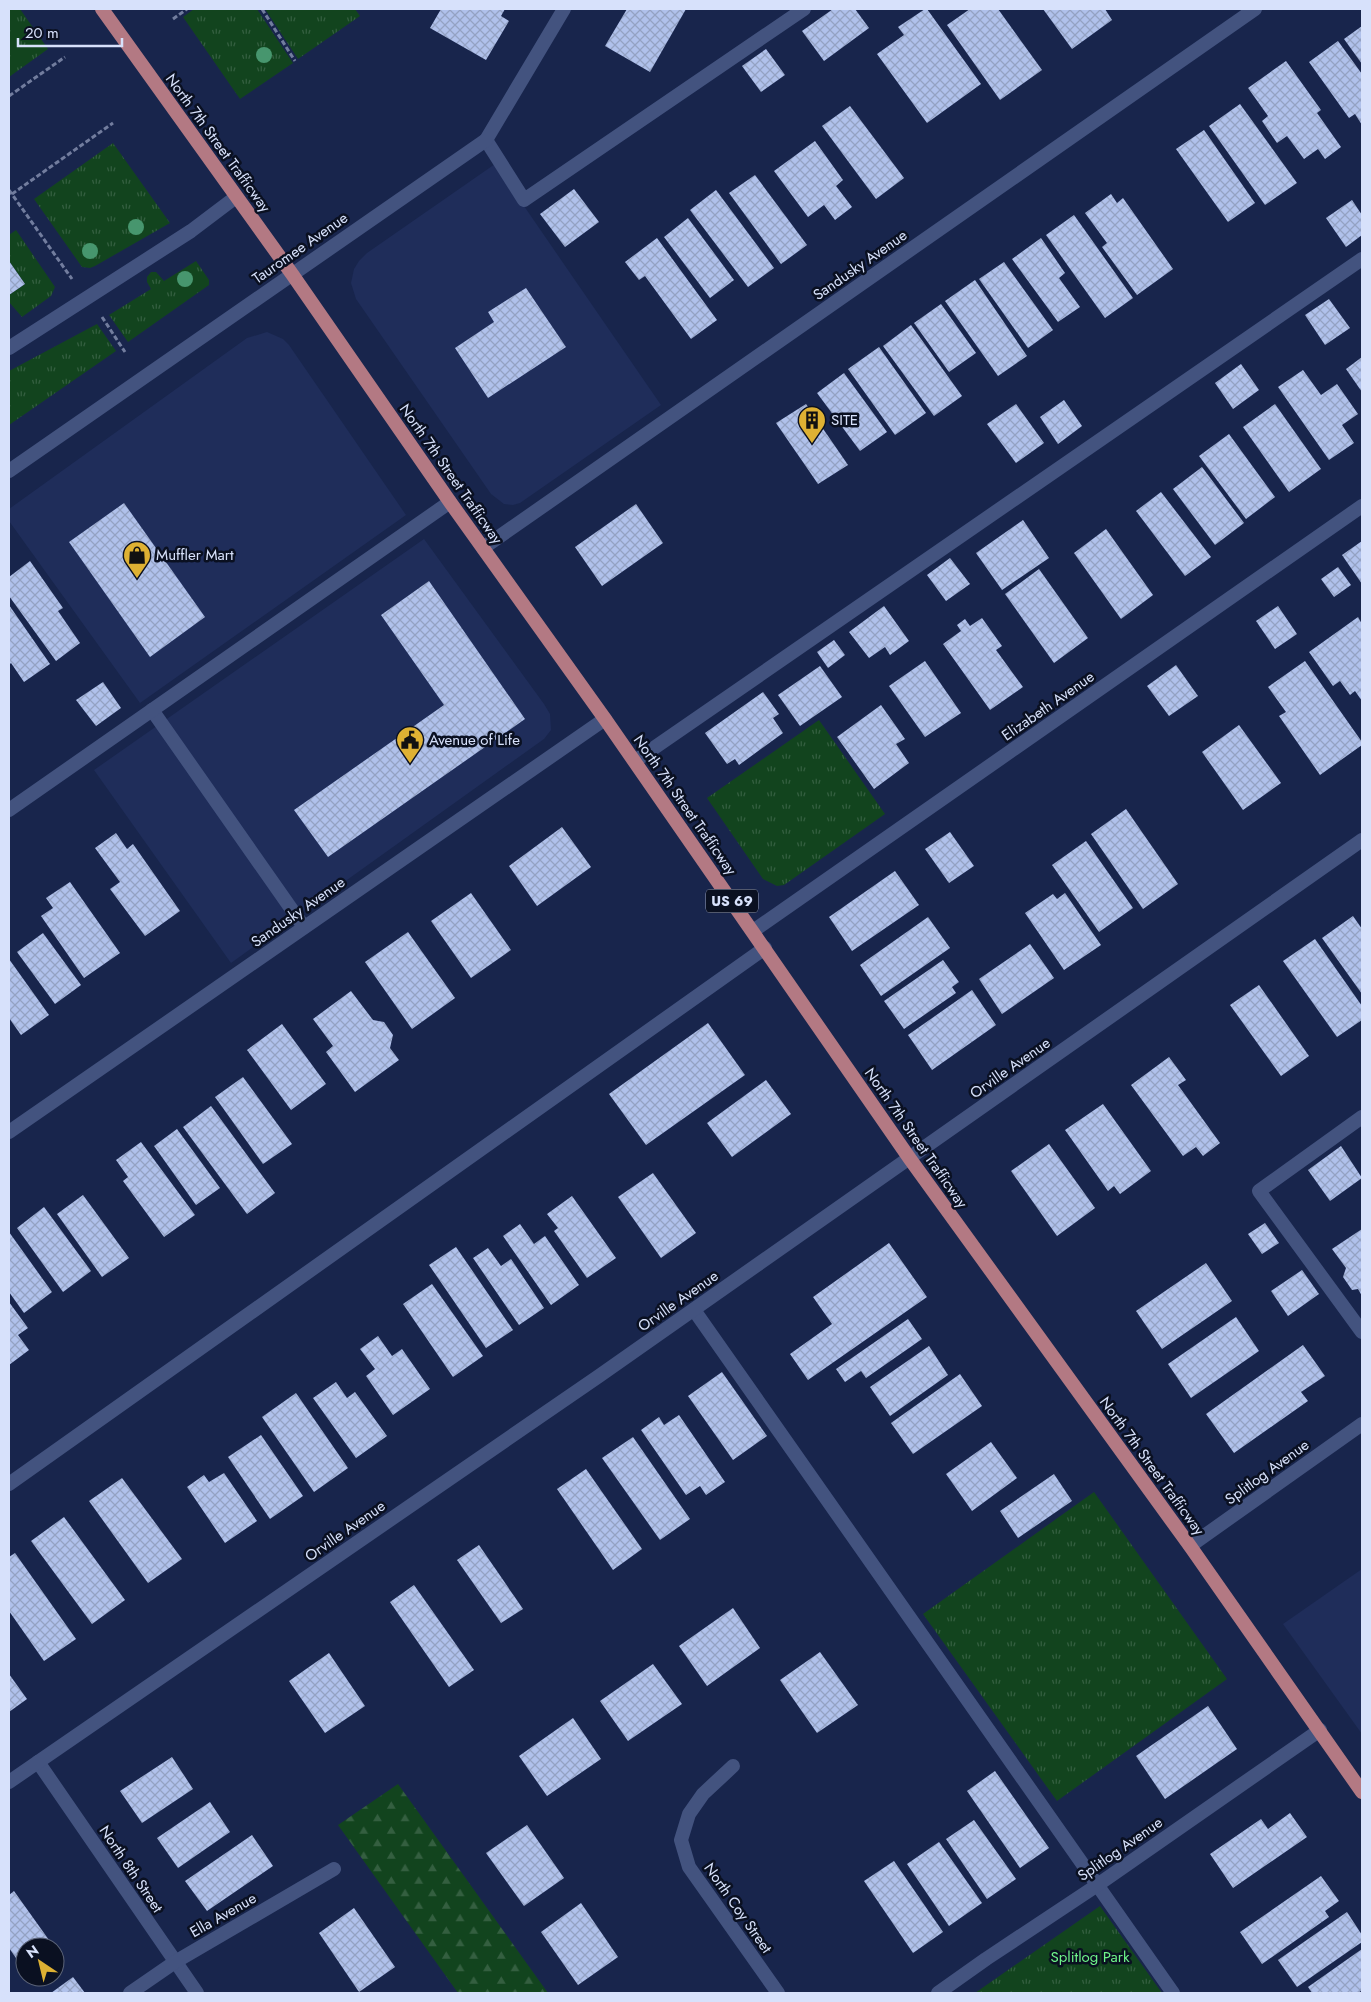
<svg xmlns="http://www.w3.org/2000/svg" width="1371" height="2002" font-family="Jost,sans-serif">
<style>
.built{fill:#1f2d5a}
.grass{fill:url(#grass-tufts)}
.forest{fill:url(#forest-firs)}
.building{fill:url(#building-cross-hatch)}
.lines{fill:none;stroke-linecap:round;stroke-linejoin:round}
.path{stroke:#727d9e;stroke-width:3;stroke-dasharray:5 2.5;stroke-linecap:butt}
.service{stroke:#43537f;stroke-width:14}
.minor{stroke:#43537f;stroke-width:14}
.primary{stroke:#b37983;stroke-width:14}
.tree{fill:#47966e}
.labels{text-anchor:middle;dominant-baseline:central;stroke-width:5;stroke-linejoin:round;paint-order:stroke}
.shield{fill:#0a1021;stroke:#9aa2ba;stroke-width:1}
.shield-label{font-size:14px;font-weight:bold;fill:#d7e1fb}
.street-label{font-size:15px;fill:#d7e1fb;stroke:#0a1021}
.poi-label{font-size:15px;fill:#d7e1fb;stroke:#0a1021;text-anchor:start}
.park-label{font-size:15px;fill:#6ef389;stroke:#0a1021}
</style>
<defs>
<pattern id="grass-tufts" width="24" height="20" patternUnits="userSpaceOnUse" patternTransform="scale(1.25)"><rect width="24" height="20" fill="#12441e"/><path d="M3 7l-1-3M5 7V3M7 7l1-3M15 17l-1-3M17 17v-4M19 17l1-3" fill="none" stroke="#345f40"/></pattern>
<pattern id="forest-firs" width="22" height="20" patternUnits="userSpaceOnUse" patternTransform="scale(1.25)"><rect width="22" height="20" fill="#12441e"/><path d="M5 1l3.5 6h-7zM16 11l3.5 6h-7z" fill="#345f40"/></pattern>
<pattern id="building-cross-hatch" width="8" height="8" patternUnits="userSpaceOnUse" patternTransform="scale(1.25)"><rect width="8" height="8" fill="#b0c1eb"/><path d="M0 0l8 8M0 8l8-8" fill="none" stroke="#94a2c3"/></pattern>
</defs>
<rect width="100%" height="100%" fill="#18254c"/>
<g class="built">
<polygon points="495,164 661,405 520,503 513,505 504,504 491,494 356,299 351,283 354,269 359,261 367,253"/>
<polygon points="267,332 283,339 289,345 406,515 140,703 9,521 9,509 247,338"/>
<polygon points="424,539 544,704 550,714 551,730 544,739 231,963 94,770"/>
<polygon points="1362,1569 1362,1734 1283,1624"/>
</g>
<g class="grass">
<polygon points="9,9 20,9 48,49 9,77"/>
<polygon points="194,9 257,9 293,63 240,99 183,17"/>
<polygon points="265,9 355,9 360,16 298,59"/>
<polygon points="113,143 170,223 95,266 90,268 82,267 34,199"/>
<polygon points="16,230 55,287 51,296 22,317 9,302 9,295 25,284 9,261 9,235"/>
<polygon points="196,261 209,280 209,285 128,342 109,315 151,289 147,282 147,277 151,272 156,272 164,281"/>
<polygon points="97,324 116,351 9,425 9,371"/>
<polygon points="819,720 885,814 784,885 777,886 763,879 707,798"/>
<polygon points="1094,1492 1227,1679 1057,1801 923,1614"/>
<polygon points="1100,1906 1162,1993 975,1993"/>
</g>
<polygon class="forest" points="398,1784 548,1993 458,1993 338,1825"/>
<g class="building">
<polygon points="441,9 505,9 501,16 509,21 486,60 430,28"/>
<polygon points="627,9 686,9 650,72 605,46"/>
<polygon points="833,9 855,9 869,28 824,61 802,31"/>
<polygon points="925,9 927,9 981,84 927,123 877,54 904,35 898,27"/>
<polygon points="970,9 998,9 1042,70 1000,100 947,25"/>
<polygon points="1043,9 1105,9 1112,20 1072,49"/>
<polygon points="1362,26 1362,64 1344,39"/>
<polygon points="1338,41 1362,74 1362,125 1355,114 1349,118 1309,62"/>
<polygon points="766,49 785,75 761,92 742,66"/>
<polygon points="1286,61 1321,110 1317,113 1341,147 1325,159 1318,149 1304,159 1287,136 1277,143 1262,121 1268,116 1248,88"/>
<polygon points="1240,104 1297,183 1265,205 1209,126"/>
<polygon points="850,106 904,178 876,199 822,126"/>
<polygon points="1204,130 1255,203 1228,222 1176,149"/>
<polygon points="815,141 843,180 836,186 852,207 835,220 824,205 808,217 774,171"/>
<polygon points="755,175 807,245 781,264 729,193"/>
<polygon points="574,189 599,222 565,247 540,214"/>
<polygon points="716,190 774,268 748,287 690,210"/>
<polygon points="1111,194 1117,203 1123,198 1173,269 1137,295 1102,247 1107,243 1085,213"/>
<polygon points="1352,200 1362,215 1362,235 1346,247 1326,218"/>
<polygon points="1074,215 1133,298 1105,318 1046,235"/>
<polygon points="688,218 734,280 710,298 664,237"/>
<polygon points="657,238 717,320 691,339 645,276 639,280 625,262"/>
<polygon points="1041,238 1065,273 1059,278 1080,307 1058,322 1012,259"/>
<polygon points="9,261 25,284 9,295"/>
<polygon points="1004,262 1053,330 1028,348 979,279"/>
<polygon points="975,280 1027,356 998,376 945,301"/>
<polygon points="526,288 566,347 488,398 455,348 494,322 488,312"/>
<polygon points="1329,299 1350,328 1325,345 1305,315"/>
<polygon points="941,304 976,353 949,372 914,323"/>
<polygon points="911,325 962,396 934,416 883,346"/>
<polygon points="879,347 926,413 895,435 848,369"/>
<polygon points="1362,357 1362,392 1346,369"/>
<polygon points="1241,364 1259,390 1233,409 1215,383"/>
<polygon points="1303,370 1321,395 1337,384 1358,414 1342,425 1354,443 1329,460 1278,387"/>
<polygon points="844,373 887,432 860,451 817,393"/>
<polygon points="1064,400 1082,426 1058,444 1040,417"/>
<polygon points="806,404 848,465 818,484 776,423"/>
<polygon points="1016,404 1044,443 1016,463 987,424"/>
<polygon points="1275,404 1321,469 1289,492 1243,427"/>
<polygon points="1229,434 1275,497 1246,519 1199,456"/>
<polygon points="1202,467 1244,523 1215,545 1173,489"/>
<polygon points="1161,492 1211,557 1185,576 1136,511"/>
<polygon points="124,503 205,617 150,657 69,542"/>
<polygon points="636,504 663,543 602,586 575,547"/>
<polygon points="1023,520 1049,558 1002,590 976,553"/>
<polygon points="1106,529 1153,595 1121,619 1074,553"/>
<polygon points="1362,541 1362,584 1342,555"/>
<polygon points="950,558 970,584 946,601 927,575"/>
<polygon points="30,561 63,608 58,611 80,643 56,661 9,596 9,577"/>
<polygon points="1338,567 1351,585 1334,597 1321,579"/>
<polygon points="1039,569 1088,638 1054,663 1005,594"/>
<polygon points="429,581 525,719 328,857 294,810 444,705 381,615"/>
<polygon points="9,605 50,664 24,682 11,663 9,665"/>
<polygon points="884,606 909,641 890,655 885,647 869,658 849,632"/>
<polygon points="1278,606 1297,634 1275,649 1256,621"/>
<polygon points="1358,617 1362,624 1362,701 1355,691 1350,695 1340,681 1333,686 1309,652"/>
<polygon points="982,618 1002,646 996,650 1023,687 990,710 943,644 961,631 957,625 965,619 970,626"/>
<polygon points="834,640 845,655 828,668 817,652"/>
<polygon points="925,661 961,713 925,737 889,686"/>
<polygon points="1305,661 1362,742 1362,745 1320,775 1279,716 1286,712 1268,687"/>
<polygon points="1176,665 1198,696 1169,716 1147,686"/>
<polygon points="820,666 842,697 800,726 778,695"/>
<polygon points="103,682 121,708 96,726 76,700"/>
<polygon points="763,692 779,714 773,718 783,733 739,765 735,759 727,764 705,733"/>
<polygon points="881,705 905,739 896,744 909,763 874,789 837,737"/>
<polygon points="1239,725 1281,783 1243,810 1202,752"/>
<polygon points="1126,809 1178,884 1143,909 1091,834"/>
<polygon points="562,827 591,867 537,906 509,866"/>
<polygon points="950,832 974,866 949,883 925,849"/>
<polygon points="116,833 127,849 133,844 180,911 145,936 110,889 120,882 95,848"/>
<polygon points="1086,841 1133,908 1099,932 1052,865"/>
<polygon points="895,871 919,905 852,951 829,917"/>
<polygon points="70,882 120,953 84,978 41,916 53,908 46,898"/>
<polygon points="471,893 511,950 471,978 431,921"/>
<polygon points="1065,893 1101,945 1064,970 1025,913 1053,894 1057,899"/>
<polygon points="1353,916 1362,929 1362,994 1322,938"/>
<polygon points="928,917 950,948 881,996 860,965"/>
<polygon points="408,932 455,998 412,1029 365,962"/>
<polygon points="43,933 81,985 55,1004 17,952"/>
<polygon points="1315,939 1362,1006 1362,1020 1337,1037 1283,961"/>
<polygon points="1030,944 1054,978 1002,1014 979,979"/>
<polygon points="9,959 49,1015 21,1035 9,1018"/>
<polygon points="943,960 959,982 952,987 956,993 904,1029 884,1001"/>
<polygon points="1259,985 1309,1056 1281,1076 1230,1005"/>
<polygon points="972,990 996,1025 932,1070 908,1035"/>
<polygon points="351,991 373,1020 384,1022 393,1035 390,1048 399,1060 355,1092 326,1052 333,1046 313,1019"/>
<polygon points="708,1023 745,1075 646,1145 609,1094"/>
<polygon points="282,1024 326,1084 291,1110 247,1050"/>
<polygon points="1169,1057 1186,1080 1178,1085 1220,1143 1203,1156 1196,1147 1183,1156 1131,1085"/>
<polygon points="243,1077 292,1144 263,1164 215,1097"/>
<polygon points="766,1080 791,1114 732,1157 707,1123"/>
<polygon points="1103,1104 1151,1171 1120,1194 1114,1186 1108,1191 1065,1130"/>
<polygon points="211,1106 275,1193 247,1214 183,1127"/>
<polygon points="177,1129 220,1188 196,1205 154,1146"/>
<polygon points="141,1142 195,1215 164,1237 123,1181 128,1177 116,1160"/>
<polygon points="1049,1144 1095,1208 1057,1236 1011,1171"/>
<polygon points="1341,1146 1362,1178 1330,1201 1308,1170"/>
<polygon points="653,1173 696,1233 661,1258 618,1197"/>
<polygon points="83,1195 129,1258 102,1277 57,1214"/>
<polygon points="572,1196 616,1258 587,1278 554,1231 558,1228 547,1214"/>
<polygon points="44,1207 91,1271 63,1292 17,1228"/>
<polygon points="1265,1223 1279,1243 1262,1254 1248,1234"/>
<polygon points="520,1224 534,1244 545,1236 579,1285 551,1305 503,1236"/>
<polygon points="1362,1229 1362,1296 1358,1289 1352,1290 1343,1277 1346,1268 1332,1249"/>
<polygon points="9,1232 52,1292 24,1313 9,1292"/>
<polygon points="889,1243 927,1297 808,1380 790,1354 832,1324 813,1297"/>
<polygon points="456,1247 513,1330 486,1348 429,1265"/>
<polygon points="488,1248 501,1266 511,1259 544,1308 519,1325 473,1258"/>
<polygon points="1206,1263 1232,1301 1162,1349 1136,1311"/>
<polygon points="1302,1270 1319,1294 1288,1316 1271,1291"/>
<polygon points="432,1284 483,1356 453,1377 403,1304"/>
<polygon points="9,1302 28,1328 18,1335 29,1350 9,1365"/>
<polygon points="1236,1317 1259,1351 1191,1398 1168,1364"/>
<polygon points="908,1319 922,1339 866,1378 861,1371 845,1382 836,1369"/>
<polygon points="378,1336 392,1356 402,1349 430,1389 393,1415 366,1376 375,1369 360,1349"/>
<polygon points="1303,1345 1325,1376 1301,1392 1308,1401 1234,1453 1206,1414"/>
<polygon points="929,1346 948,1375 890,1416 870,1387"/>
<polygon points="722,1372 767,1436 733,1460 688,1396"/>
<polygon points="960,1374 982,1406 913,1454 891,1423"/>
<polygon points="336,1382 347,1398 355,1392 387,1436 356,1458 313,1398"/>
<polygon points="296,1393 348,1468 314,1492 262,1417"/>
<polygon points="679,1415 725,1482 706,1495 700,1486 686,1495 641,1430 659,1417 664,1425"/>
<polygon points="261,1435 303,1496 270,1519 228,1457"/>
<polygon points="633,1437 690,1519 660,1540 602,1458"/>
<polygon points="991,1442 1017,1478 972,1511 946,1474"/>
<polygon points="586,1469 642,1549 613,1570 557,1489"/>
<polygon points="224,1473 257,1521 225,1543 187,1487 204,1475 209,1482"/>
<polygon points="1054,1474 1072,1501 1018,1538 1000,1511"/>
<polygon points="122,1478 182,1559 148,1583 89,1501"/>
<polygon points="64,1517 125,1600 92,1624 31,1541"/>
<polygon points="479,1545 523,1609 501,1623 457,1560"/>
<polygon points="15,1553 76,1639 44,1661 9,1611 9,1557"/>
<polygon points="414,1585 474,1670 449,1687 390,1602"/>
<polygon points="733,1608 760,1648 707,1686 679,1646"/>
<polygon points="820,1652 858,1705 817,1733 780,1680"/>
<polygon points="329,1653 365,1706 325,1733 289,1681"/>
<polygon points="653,1664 682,1704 628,1741 600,1701"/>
<polygon points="9,1674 27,1699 9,1712"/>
<polygon points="1208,1706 1237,1749 1165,1799 1136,1756"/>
<polygon points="573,1718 601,1759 547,1796 519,1756"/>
<polygon points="172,1757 193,1789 142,1823 120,1791"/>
<polygon points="995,1771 1049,1848 1020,1868 967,1791"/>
<polygon points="210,1802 230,1832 178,1868 157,1838"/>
<polygon points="1290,1813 1307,1837 1233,1888 1210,1854 1261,1819 1268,1829"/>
<polygon points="974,1820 1016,1879 987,1899 946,1839"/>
<polygon points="527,1825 564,1878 524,1906 486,1853"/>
<polygon points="252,1835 273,1866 207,1911 185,1881"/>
<polygon points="939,1842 982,1903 949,1926 907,1864"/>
<polygon points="894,1861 943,1932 913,1953 864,1881"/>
<polygon points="1321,1876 1339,1901 1325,1911 1329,1917 1262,1964 1240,1932"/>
<polygon points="14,1891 54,1947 25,1947 25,1971 9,1948 9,1895"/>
<polygon points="581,1903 618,1957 578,1985 541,1932"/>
<polygon points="354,1908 395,1967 359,1992 319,1933"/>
<polygon points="1347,1912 1362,1935 1362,1942 1297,1987 1278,1960"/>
<polygon points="1362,1949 1362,1990 1358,1993 1312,1993 1308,1987"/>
<polygon points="73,1977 85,1993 51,1993"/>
</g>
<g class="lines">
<g class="path">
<polyline points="262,9 295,61"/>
<polyline points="173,19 187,9"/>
<polyline points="9,96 65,57"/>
<polyline points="9,190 72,279"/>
<polyline points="12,194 113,123"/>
<polyline points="102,317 125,352"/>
</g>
<g class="service">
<polyline points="486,140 524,200 804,9"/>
<polyline points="9,348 191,231 236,197"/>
<polyline points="152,710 304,927"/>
<polyline points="635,761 1362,259"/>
<polyline points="9,810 450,502"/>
<polyline points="1362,1117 1259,1191 1362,1332"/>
<polyline points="694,1310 1173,1993"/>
<polyline points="9,1484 765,948"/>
</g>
<g class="minor">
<polyline points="9,471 486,140 564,9"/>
<polyline points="483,548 1255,9"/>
<polyline points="753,931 1362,506"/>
<polyline points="9,1132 605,719"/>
<polyline points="1190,1546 1362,1424"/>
<polyline points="38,1762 197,1993"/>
<polyline points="733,1766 703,1794 689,1814 681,1840 689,1867 778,1993"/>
<polyline points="9,1782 599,1376 1362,840"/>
<polyline points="130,1993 175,1962 334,1869"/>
<polyline points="938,1993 986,1959 1096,1886 1320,1730"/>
</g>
<polyline class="primary" points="102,9 292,274 450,502 605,719 910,1159 1190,1546 1362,1792"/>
</g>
<g class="tree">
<circle cx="264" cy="55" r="8"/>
<circle cx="136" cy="227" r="8"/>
<circle cx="90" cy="251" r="8"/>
<circle cx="185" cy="279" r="8"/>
</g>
<defs>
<g id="building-pin" transform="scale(1.4375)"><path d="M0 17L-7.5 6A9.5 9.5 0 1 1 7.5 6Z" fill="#deb133" stroke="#0a1021"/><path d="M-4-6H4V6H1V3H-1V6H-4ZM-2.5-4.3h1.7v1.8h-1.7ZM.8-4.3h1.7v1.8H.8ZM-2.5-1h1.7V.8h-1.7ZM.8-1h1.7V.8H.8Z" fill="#111"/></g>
<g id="shop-pin" transform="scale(1.4375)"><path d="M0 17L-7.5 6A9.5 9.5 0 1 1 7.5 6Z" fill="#deb133" stroke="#0a1021"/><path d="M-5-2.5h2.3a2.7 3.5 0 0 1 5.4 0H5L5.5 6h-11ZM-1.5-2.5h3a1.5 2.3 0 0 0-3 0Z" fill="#111"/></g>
<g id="civic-pin" transform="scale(1.4375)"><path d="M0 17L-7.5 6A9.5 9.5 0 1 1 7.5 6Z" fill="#deb133" stroke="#0a1021"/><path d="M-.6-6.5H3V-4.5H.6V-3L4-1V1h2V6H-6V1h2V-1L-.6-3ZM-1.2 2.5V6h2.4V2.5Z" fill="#111"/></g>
</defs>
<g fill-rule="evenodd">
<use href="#building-pin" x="812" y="420"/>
<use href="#shop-pin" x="137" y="555"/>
<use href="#civic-pin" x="410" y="740"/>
</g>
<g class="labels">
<rect class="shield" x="706" y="889.5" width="52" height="23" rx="4"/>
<g class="shield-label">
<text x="732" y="901">US 69</text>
</g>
<g class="street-label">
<text transform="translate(218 143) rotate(54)">North 7th Street Trafficway</text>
<text transform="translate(300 248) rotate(-35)">Tauromee Avenue</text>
<text transform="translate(860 265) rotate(-35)">Sandusky Avenue</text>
<text transform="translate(451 474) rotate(55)">North 7th Street Trafficway</text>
<text transform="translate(1048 706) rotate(-35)">Elizabeth Avenue</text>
<text transform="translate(685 805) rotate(55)">North 7th Street Trafficway</text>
<text transform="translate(298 912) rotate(-35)">Sandusky Avenue</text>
<text transform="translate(1010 1068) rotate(-35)">Orville Avenue</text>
<text transform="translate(916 1138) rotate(55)">North 7th Street Trafficway</text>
<text transform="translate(678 1301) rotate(-35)">Orville Avenue</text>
<text transform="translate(1152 1466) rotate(54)">North 7th Street Trafficway</text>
<text transform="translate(1267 1472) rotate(-36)">Splitlog Avenue</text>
<text transform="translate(345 1531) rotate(-35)">Orville Avenue</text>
<text transform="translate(1120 1849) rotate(-35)">Splitlog Avenue</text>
<text transform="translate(131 1869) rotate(56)">North 8th Street</text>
<text transform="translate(738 1908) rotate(55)">North Coy Street</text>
<text transform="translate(223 1915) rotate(-30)">Ella Avenue</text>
</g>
<g class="poi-label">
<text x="831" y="420">SITE</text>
<text x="156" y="555">Muffler Mart</text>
<text x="429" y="740">Avenue of Life</text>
</g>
<g class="park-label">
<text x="1090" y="1957">Splitlog Park</text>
</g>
</g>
<rect width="1371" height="2002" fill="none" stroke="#d7e1fb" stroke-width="20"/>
<g transform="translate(40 1962) rotate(325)"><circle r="24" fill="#0a1021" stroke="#5c6478"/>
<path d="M0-4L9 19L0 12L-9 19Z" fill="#deb133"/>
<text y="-8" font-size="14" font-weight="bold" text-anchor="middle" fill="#d7e1fb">N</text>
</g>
<path d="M18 38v8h104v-8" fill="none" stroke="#d7e1fb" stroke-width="2.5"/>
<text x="25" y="38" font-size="15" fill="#d7e1fb" stroke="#0a1021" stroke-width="4" paint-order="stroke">20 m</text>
</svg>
